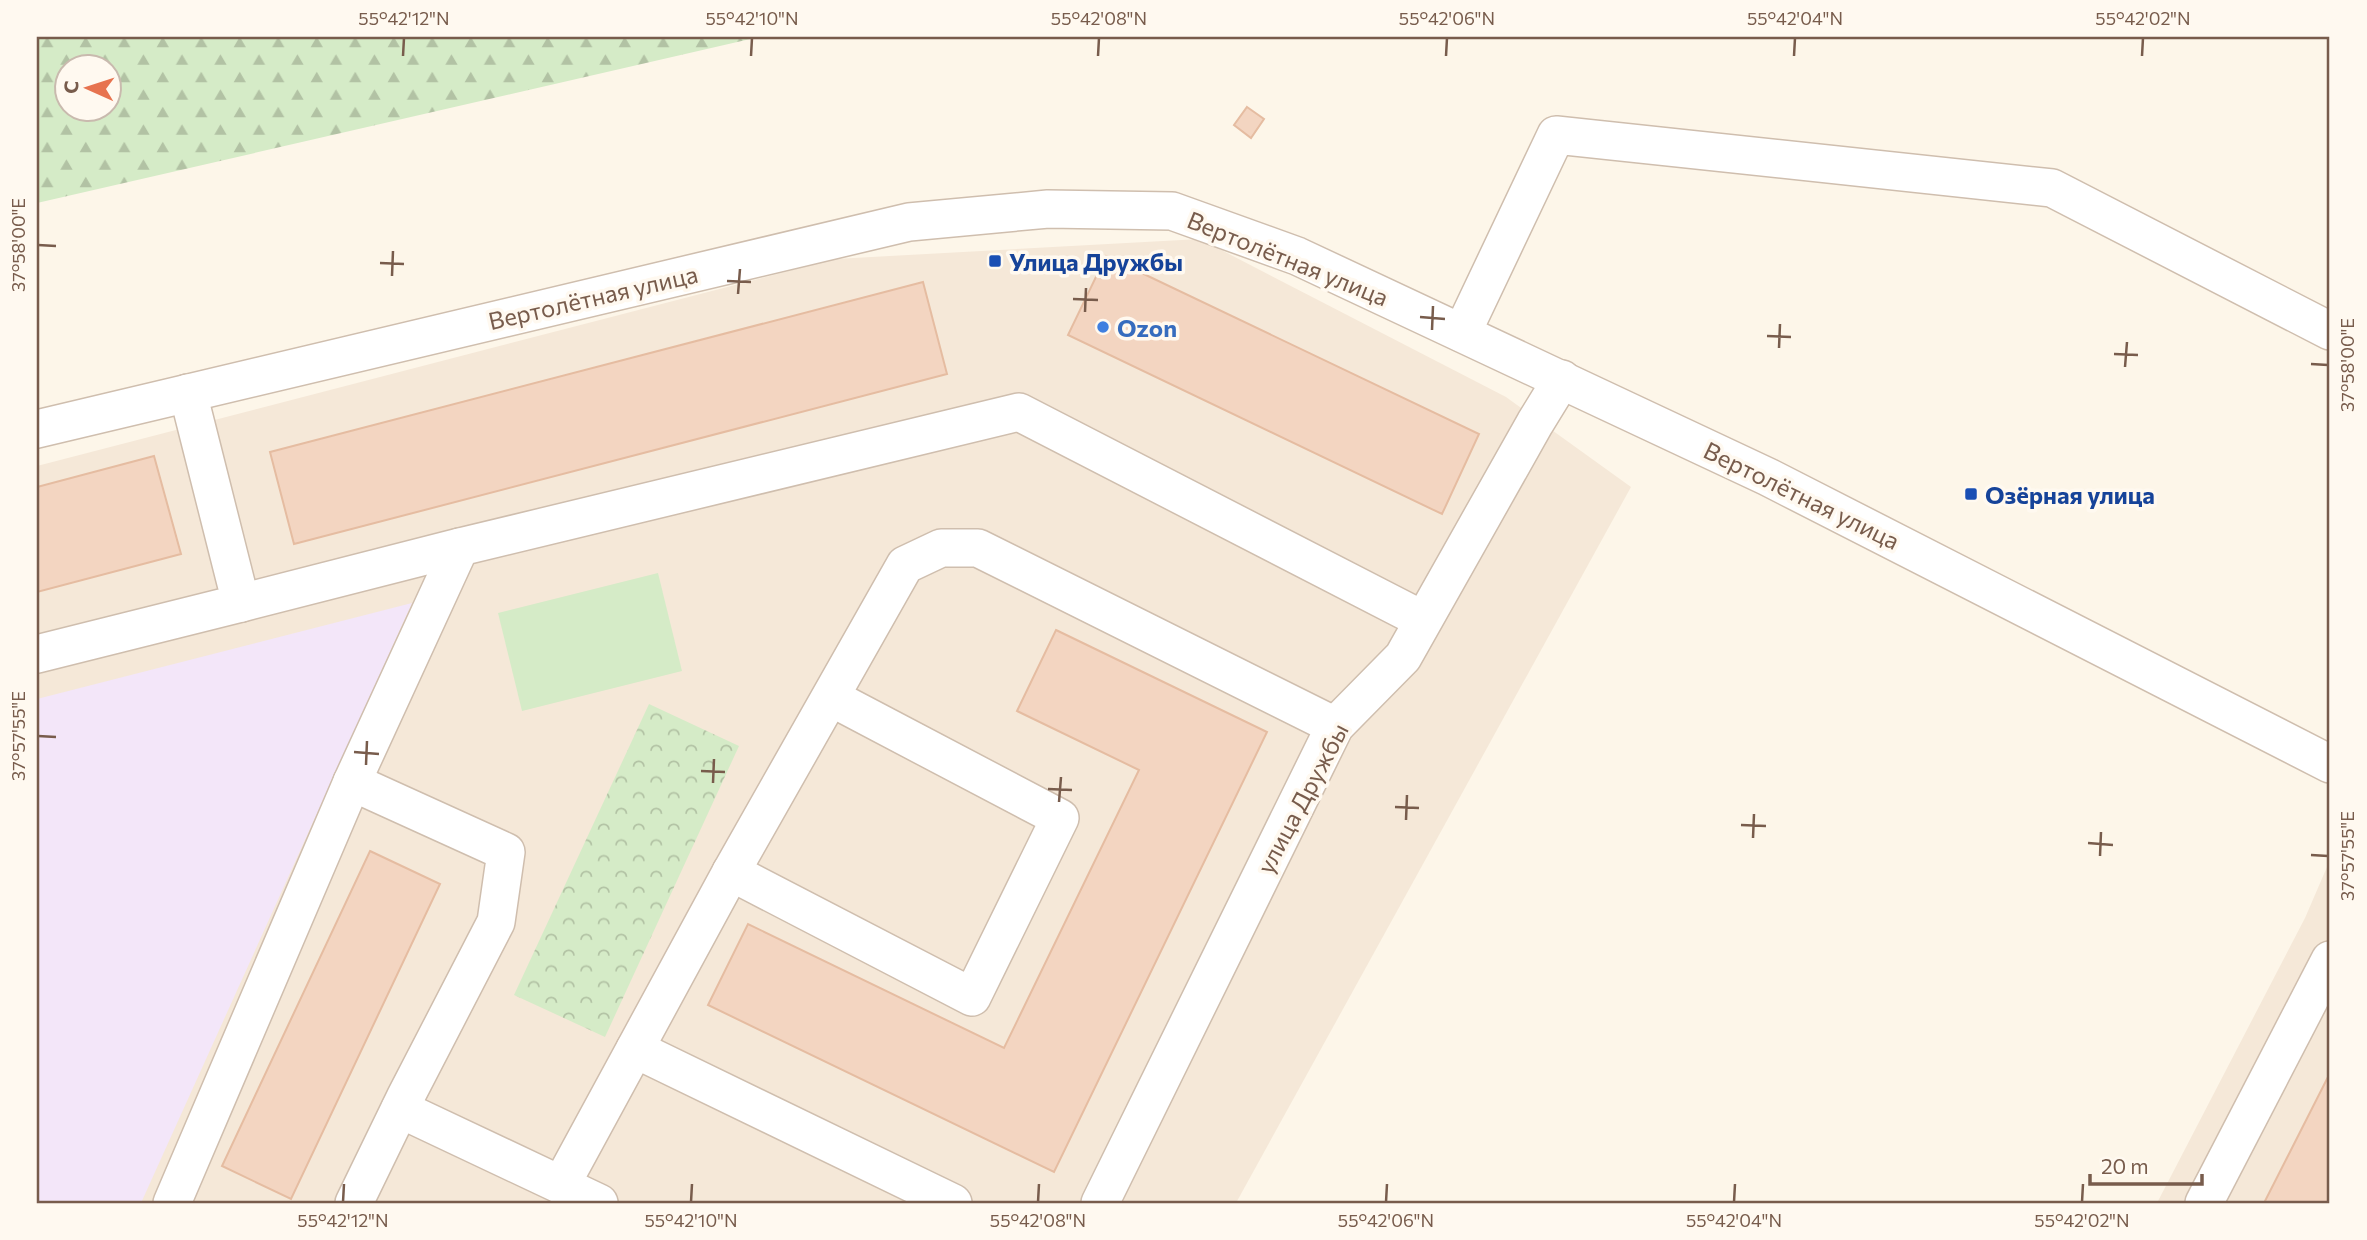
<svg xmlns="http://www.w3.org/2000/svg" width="2367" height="1240" font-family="Commissioner,sans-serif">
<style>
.residential{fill:#f5e8d8}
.education{fill:#f3e6f9}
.green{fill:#d5ebc7}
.forest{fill:url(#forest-firs);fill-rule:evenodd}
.park{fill:url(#park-crowns)}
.building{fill:#f3d5c1;stroke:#e5bca1;stroke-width:2}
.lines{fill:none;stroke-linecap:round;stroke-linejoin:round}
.minor-casing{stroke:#cfbeae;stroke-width:40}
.minor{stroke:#fff;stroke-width:37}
.ticks{fill:none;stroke:#785c4c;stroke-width:2.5}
.transit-dot{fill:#1a4fb4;stroke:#fff9f0;stroke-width:2.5}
.shop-dot{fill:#3f7fe0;stroke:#fff9f0;stroke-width:2.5}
.labels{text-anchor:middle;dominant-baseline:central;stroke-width:7;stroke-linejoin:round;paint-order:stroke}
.street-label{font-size:24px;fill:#785c4c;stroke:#fff9f0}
.transit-label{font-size:24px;font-weight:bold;fill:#164399;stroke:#fff9f0;text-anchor:start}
.shop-label{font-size:24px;font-weight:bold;fill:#366cbe;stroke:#fff9f0;text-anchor:start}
.neatline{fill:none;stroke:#785c4c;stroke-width:2.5}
.ticks-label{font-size:18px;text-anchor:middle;fill:#785c4c}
</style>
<defs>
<pattern id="forest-firs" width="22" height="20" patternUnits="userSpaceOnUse" patternTransform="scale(1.75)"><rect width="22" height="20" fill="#d5ebc7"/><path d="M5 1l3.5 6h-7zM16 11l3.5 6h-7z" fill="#b2c2a4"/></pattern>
<pattern id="park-crowns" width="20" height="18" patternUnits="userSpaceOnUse" patternTransform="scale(1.75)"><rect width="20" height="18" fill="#d5ebc7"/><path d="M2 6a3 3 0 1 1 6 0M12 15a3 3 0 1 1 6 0" fill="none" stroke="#b2c2a4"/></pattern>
</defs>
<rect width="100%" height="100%" fill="#fdf6e9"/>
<g class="residential">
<polygon points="1200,239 1506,397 1631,487 1236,1203 37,1203 37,466 835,259"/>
<polygon points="2330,860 2330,1203 2157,1203 2305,918"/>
</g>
<polygon class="education" points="412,603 141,1203 37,1203 37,699"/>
<polygon class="green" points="658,573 682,671 522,711 498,613"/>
<path class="forest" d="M37,37H759L37,203ZM66,66H108V108H66Z"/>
<polygon class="park" points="649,704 739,746 605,1037 514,995"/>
<g class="building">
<polygon points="1247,107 1264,119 1251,138 1234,125"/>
<polygon points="1106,256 1479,434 1442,514 1068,335"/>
<polygon points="923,282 947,374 294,544 270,452"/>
<polygon points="154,456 181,554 37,592 37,487"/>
<polygon points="1056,630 1267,732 1054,1172 708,1005 748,924 1004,1048 1139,770 1017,711"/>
<polygon points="370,851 440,884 291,1199 222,1166"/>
<polygon points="2330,1073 2330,1203 2264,1203"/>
</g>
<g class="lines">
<g class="minor-casing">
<g id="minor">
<polyline points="1462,333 1556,135 2052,188 2330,331"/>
<polyline points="37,429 909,222 1048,209 1172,211 1297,256 1768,477 2330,764"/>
<polyline points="241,603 460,547"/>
<polyline points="37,654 241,603 188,393"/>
<polyline points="352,782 506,852 496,922 405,1098 354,1203"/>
<polyline points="731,872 972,997 1060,818 832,698"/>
<polyline points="635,1049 953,1203"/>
<polyline points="400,1109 561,1185"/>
<polyline points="172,1203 352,782 460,547 1019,412 1423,620"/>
<polyline points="599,1203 561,1185 731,872 905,565 941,548 978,548 1335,726"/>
<polyline points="1100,1203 1335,726 1403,657 1535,423 1562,379"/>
<polyline points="2204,1203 2330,960"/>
</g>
</g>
<use href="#minor" class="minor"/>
</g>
<path class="ticks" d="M403,56L404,38M751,56L752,38M1098,56L1099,38M1446,56L1447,38M1794,56L1795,38M2142,56L2143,38M38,245L56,246M380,263L404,264M392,276L393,251M727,281L751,282M738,294L740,269M1073,299L1098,300M1085,312L1086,288M1420,317L1445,319M1432,330L1433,306M1767,336L1791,337M1779,348L1780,324M2114,354L2138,355M2311,364L2328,365M2125,367L2127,342M38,736L56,737M354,752L379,754M366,765L367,741M701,771L725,772M713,783L714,759M1048,789L1072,790M1059,802L1061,777M1395,807L1419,808M1406,820L1407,795M1741,825L1766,826M1753,838L1754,814M2088,843L2113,845M2311,855L2328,856M2100,856L2101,832M343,1202L344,1184M691,1202L692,1184M1038,1202L1039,1184M1386,1202L1387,1184M1734,1202L1735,1184M2082,1202L2083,1184"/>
<g class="transit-dot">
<rect x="988" y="254" width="14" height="14" rx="3.5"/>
<rect x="1964" y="487" width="14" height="14" rx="3.5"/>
</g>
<circle class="shop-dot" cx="1103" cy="327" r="7"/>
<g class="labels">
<g class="street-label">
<text transform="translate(1288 258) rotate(22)">Вертолётная улица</text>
<text transform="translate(593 297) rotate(-13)">Вертолётная улица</text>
<text transform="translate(1802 495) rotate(26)">Вертолётная улица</text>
<text transform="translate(1302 798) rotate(-62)">улица Дружбы</text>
</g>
<g class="transit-label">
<text x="1009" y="261">Улица Дружбы</text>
<text x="1985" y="494">Озёрная улица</text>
</g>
<g class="shop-label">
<text x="1117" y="327">Ozon</text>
</g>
</g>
<rect width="2367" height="1240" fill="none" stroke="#fff9f0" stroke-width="77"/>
<g transform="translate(88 88) rotate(273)"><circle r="33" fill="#fff9f0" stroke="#c9baae" stroke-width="2"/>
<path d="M0-5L12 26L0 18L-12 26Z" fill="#e7734f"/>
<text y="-10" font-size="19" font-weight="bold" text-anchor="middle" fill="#785c4c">С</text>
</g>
<path d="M2090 1174v10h112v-10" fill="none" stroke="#785c4c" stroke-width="3.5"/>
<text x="2101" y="1174" font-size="21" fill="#785c4c" stroke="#fff9f0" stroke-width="5" paint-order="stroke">20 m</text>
<rect x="38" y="38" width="2290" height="1164" class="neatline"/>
<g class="ticks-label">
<text x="404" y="25">55°42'12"N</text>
<text x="752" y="25">55°42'10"N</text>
<text x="1099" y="25">55°42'08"N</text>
<text x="1447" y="25">55°42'06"N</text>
<text x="1795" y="25">55°42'04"N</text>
<text x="2143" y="25">55°42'02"N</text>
<text transform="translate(19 245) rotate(-90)" y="6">37°58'00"E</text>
<text transform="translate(2348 365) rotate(-90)" y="6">37°58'00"E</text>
<text transform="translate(19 736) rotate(-90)" y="6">37°57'55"E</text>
<text transform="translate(2348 856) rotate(-90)" y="6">37°57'55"E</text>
<text x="343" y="1227">55°42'12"N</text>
<text x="691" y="1227">55°42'10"N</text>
<text x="1038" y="1227">55°42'08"N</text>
<text x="1386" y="1227">55°42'06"N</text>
<text x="1734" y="1227">55°42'04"N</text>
<text x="2082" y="1227">55°42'02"N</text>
</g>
</svg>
